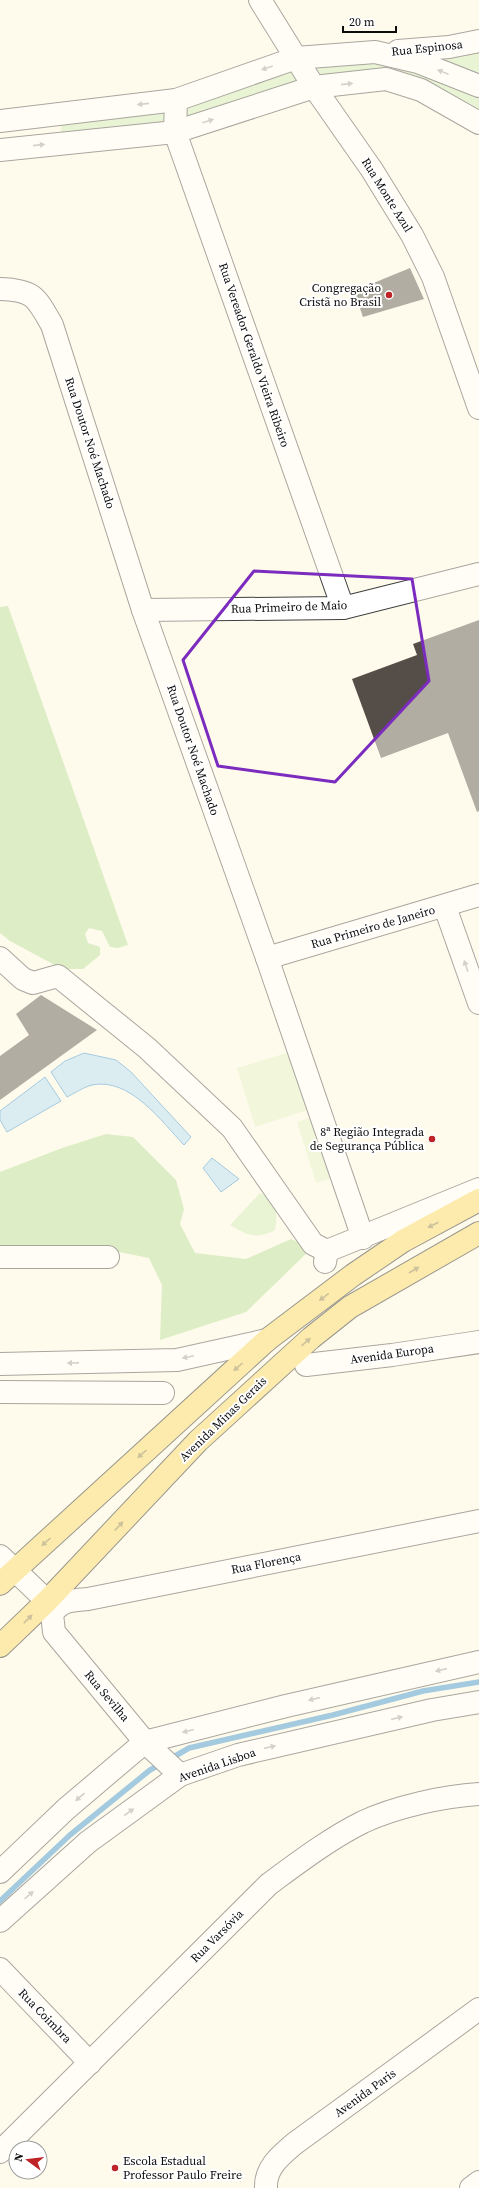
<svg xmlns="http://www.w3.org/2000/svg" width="479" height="2188" font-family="'Source Serif 4',serif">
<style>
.green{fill:#cfeab5}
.forest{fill:#b3db94}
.pitch{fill:#e2f1c7}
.water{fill:#afdbf7;stroke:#358fd0}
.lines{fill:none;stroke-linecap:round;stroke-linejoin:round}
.stream{stroke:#358fd0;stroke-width:5.5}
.building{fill:#554e48}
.minor-casing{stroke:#3f3f3f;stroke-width:24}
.major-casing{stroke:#1d1d1d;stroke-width:24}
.minor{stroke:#fff;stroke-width:22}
.major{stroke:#fbd85f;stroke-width:22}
.oneway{fill:#9e9e9e}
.oneway2{fill:#8f7c3a}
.marked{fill:none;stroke:#7b2cbf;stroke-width:3;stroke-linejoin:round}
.poi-dot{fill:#bf2227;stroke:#fff;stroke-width:1.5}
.labels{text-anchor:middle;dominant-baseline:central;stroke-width:4;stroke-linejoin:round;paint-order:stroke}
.street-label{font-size:12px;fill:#0c0c0c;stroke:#fff}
.poi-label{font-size:12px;fill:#0c0c0c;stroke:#fff;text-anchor:end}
</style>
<rect width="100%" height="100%" fill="#fffbec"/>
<g class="green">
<polygon points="479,41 479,123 421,90 326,84 309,55"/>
<polygon points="296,58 314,87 175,132 62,143 60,113 176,100"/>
<path d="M260,1193C275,1199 280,1216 274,1231C254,1239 249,1236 230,1225Z"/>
</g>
<g class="forest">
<polygon points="8,606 128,945 118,948 110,947 102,931 89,928 85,934 88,943 100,947 100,955 83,969 62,969 10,941 0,933 0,607"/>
<polygon points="106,1134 133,1137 176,1180 184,1209 180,1224 195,1253 246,1259 291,1239 312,1248 246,1312 160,1340 162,1285 149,1258 114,1251 0,1248 0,1172 62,1148"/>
</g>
<g class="pitch">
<polygon points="293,1051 311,1109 255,1127 237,1068"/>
<polygon points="312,1117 332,1178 316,1183 297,1122"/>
</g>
<g class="water">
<path d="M84,1053L116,1060L131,1072L191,1137L184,1145C162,1122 130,1077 92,1085C84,1087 75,1093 67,1097L51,1072L65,1061Z"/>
<polygon points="45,1077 61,1101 7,1132 0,1120 0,1111"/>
<polygon points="212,1158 239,1179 221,1192 203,1168"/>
</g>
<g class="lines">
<g class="stream">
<polyline points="170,1759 189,1748 333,1715 423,1691 479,1682"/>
<polyline points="0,1901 70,1835 150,1770 161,1764"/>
</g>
</g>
<g class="building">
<polygon points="410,268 424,299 363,317 354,291"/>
<polygon points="479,620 479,811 477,812 448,733 381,758 352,679 417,655 413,644"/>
<polygon points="41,995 97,1030 0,1100 0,1056 29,1035 16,1014"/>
</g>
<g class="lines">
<g class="minor-casing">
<g id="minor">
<polyline points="260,0 314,87 372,170 412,235 433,277 479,408"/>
<polyline points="398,51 449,47 479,41"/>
<polyline points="176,100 175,132 343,608"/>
<polyline points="0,121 176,100 296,58 375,52 418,62 479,86"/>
<polyline points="0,150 175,132 314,87 386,79 421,90 479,123"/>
<path d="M0,289C34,290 36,297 52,325L143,610L267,958L363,1238"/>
<polyline points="143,610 343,608 479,574"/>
<polyline points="445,907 479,1003"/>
<polyline points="0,958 23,979 33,983 58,976 147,1048 232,1128 313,1244 327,1251"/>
<polyline points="267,958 479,895"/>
<polyline points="0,1257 108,1257"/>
<polyline points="325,1262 327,1251 479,1189"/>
<polyline points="0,1364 177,1360 267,1340"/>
<polyline points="306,1365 392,1355 479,1342"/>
<polyline points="0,1392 163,1393"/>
<polyline points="0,1556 47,1601"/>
<path d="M180,1775L145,1742L54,1632L52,1614C61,1600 73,1600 88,1599L479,1521"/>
<polyline points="0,1872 66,1809 145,1742 286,1706 479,1662"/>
<polyline points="0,1921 88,1842 180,1775 238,1755 432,1710 479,1702"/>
<polyline points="0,1969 90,2063"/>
<path d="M0,2152L269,1884C299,1862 329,1839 363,1822C395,1807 444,1796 479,1794"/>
<path d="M266,2188C265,2168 280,2156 294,2144L479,2009"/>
<polyline points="471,2188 479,2182"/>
</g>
</g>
<g class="major-casing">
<g id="major">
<polyline points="0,1584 267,1340 353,1275 403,1241 479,1200"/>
<polyline points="0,1646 47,1601 198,1441 311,1338 350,1307 479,1233"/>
</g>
</g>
<use href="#minor" class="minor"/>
<use href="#major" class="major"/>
</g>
<defs><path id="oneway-solid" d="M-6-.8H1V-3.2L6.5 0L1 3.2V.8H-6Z"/></defs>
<g class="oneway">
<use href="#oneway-solid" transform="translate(267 68) rotate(161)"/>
<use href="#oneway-solid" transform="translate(443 72) rotate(-158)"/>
<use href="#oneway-solid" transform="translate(347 84) rotate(-6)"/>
<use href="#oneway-solid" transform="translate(143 104) rotate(174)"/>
<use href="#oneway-solid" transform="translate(208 121) rotate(-18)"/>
<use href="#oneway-solid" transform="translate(39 145) rotate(-6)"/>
<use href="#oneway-solid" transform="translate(466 966) rotate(-109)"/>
<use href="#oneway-solid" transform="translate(188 1357) rotate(168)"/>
<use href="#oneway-solid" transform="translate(73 1363) rotate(179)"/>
<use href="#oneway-solid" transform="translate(441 1670) rotate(167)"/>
<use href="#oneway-solid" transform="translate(314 1699) rotate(167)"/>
<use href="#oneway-solid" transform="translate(397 1718) rotate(-13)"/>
<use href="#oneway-solid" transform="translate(188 1731) rotate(166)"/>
<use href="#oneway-solid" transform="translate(270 1747) rotate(-13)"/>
<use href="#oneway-solid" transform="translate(80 1797) rotate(140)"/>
<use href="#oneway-solid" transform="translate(129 1812) rotate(-36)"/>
<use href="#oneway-solid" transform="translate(29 1895) rotate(-42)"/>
</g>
<g class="oneway2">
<use href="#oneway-solid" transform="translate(433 1225) rotate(152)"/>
<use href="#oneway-solid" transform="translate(414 1270) rotate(-30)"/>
<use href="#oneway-solid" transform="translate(324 1297) rotate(143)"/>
<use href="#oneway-solid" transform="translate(306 1342) rotate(-41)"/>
<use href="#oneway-solid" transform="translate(238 1367) rotate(138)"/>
<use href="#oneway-solid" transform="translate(142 1454) rotate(138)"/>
<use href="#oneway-solid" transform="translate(119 1526) rotate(-47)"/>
<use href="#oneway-solid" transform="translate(46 1542) rotate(138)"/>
<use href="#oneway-solid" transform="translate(28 1619) rotate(-44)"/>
</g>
<path d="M0 0H479V2188H0ZM254,571L412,579L429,681L335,782L218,766L183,660Z" fill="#fffbec" fill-opacity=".55" fill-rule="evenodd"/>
<path class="marked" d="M254,571L412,579L429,681L335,782L218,766L183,660Z"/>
<g class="poi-dot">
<circle cx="389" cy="295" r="4"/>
<circle cx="432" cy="1139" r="4"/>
<circle cx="115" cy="2168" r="4"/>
</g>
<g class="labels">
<g class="street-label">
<text transform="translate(427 48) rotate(-6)">Rua Espinosa</text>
<text transform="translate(387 195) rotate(58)">Rua Monte Azul</text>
<text transform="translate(254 355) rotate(71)">Rua Vereador Geraldo Vieira Ribeiro</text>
<text transform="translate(90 443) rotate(72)">Rua Doutor Noé Machado</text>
<text transform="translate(289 607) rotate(-2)">Rua Primeiro de Maio</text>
<text transform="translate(193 750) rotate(71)">Rua Doutor Noé Machado</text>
<text transform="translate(373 927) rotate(-16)">Rua Primeiro de Janeiro</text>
<text transform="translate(392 1354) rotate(-8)">Avenida Europa</text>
<text transform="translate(223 1419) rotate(-44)">Avenida Minas Gerais</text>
<text transform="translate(266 1563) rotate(-11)">Rua Florença</text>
<text transform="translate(107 1696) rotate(50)">Rua Sevilha</text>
<text transform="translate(217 1765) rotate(-19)">Avenida Lisboa</text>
<text transform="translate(217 1936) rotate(-45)">Rua Varsóvia</text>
<text transform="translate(45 2016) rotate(46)">Rua Coimbra</text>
<text transform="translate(365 2093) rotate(-36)">Avenida Paris</text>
</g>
<g class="poi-label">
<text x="381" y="288">Congregação<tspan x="381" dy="14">Cristã no Brasil</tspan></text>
<text x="424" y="1132">8ª Região Integrada<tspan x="424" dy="14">de Segurança Pública</tspan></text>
<text x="123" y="2161" text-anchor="start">Escola Estadual<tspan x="123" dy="14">Professor Paulo Freire</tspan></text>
</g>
</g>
<g transform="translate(28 2160) rotate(285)"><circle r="19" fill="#ffffff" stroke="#9e9e9e"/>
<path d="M0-3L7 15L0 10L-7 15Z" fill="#bf2227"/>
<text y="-6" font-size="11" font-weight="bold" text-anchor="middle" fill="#0c0c0c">N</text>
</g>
<path d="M343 26v6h53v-6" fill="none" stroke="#0c0c0c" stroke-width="2"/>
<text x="349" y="26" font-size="12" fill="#0c0c0c" stroke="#ffffff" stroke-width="3" paint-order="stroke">20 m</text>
</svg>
